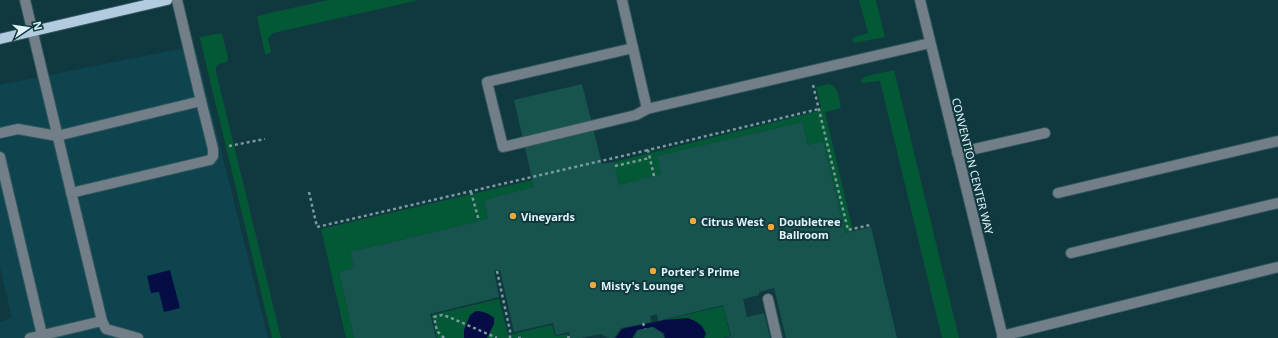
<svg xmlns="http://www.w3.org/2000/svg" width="1278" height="338" font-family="'Noto Sans',sans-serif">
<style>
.built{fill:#0e444e}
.green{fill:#035936}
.water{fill:#060d45}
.building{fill:#18544e}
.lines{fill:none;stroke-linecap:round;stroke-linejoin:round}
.minor-casing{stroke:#31565d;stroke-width:12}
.major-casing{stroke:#31565d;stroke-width:12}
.path{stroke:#7b999f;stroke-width:2.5;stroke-dasharray:3 3;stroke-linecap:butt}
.minor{stroke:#727e88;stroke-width:10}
.major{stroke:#b2cbde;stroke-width:10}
.poi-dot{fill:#eca93a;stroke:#10383f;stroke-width:1.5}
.labels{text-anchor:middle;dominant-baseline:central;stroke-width:4;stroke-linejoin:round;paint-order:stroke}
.street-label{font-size:11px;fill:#dff4f9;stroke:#10383f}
.poi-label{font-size:11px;font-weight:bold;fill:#dff4f9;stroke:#10383f;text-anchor:start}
</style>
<rect width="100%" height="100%" fill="#10383f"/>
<polygon class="built" points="195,46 268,338 0,338 0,322 12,318 0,267 0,85"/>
<g class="green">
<polygon points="328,0 419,0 273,33 268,38 271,52 268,54 265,54 257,17 261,15"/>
<polygon points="859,0 876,0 885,37 853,43 852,38 868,33"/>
<polygon points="222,33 228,58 227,62 219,64 216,67 216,72 281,338 272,338 201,43 200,37"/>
<polygon points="894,70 959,338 942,338 880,81 863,83 861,80 866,76"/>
<path d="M829,84C839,87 839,98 841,108L825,112L853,231L845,233L823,141L808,145L802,122L658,156L661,174L619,185L614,162L819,111L821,107L816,87Z"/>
<polygon points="533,180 534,187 484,200 488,219 350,252 354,268 339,272 354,338 346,338 321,229"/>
<polygon points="499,299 508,335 552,325 555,336 568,334 569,338 437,338 432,315"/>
<polygon points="723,306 730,336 722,338 704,338 706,334 688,318 665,320"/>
</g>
<g class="water">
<polygon points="170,270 180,308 164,312 159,292 151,293 147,276"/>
<path d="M476,311C483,311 488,313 494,318V324L487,338H464V330L470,315Z"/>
<path d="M688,318C698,322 702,324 706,334L704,338H665L664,333L653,327L637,330L632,338H616L622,329L665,320Z"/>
</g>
<g class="building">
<polygon points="582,84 602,164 614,162 619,185 661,174 657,156 802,122 808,145 823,141 845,233 871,227 897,338 786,338 774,288 759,292 759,295 743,299 747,317 764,313 770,338 727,338 731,336 723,305 658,321 657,314 650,316 651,322 621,328 614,338 609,338 601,334 581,338 570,338 569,332 556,335 553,323 514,332 500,270 494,271 499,297 430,314 436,338 354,338 339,272 354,268 350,252 488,219 484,200 534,187 514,100"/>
<polygon points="653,327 663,334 664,338 633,338 638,330"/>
</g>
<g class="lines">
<g class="minor-casing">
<g id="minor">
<polyline points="25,0 102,321 30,338"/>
<polyline points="622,0 647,109 930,43"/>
<polyline points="920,0 1003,338"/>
<polyline points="633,48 487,82 503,147 636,115 647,109"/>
<polyline points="0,133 18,129 57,136 201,101 177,0"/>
<polyline points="957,153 1045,133"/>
<polyline points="0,157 42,335"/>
<polyline points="71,193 210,160 213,156 213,149 201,101"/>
<polyline points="1058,193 1278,141"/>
<polyline points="1071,253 1278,203"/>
<polyline points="768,299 777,338"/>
<polyline points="102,321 106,329 138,338"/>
<polyline points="1002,336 1278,267"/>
</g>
</g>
<g class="major-casing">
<polyline id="major" points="0,39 167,0"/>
</g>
<g class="path">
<polyline points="813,85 848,230 870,225"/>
<polyline points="229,146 265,139"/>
<polyline points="615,166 650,158"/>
<polyline points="654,176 648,150 819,109"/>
<polyline points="309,192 317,227 648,150"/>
<polyline points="471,192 479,221"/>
<polyline points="497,271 510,331 510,338"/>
<polyline points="643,323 645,329"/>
<polyline points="444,338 437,331 434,317 442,315 449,317 497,338"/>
<polyline points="518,338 524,338"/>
<polyline points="567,338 570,337"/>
</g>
<use href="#minor" class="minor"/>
<use href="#major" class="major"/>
</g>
<g class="poi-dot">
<circle cx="513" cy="216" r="4"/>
<circle cx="693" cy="221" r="4"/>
<circle cx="771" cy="227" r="4"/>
<circle cx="653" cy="271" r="4"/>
<circle cx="593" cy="285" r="4"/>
</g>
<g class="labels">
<g class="street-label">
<text transform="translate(973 166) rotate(76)">CONVENTION CENTER WAY</text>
</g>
<g class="poi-label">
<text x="521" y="216">Vineyards</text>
<text x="701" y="221">Citrus West</text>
<text x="779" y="221">Doubletree<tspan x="779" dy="13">Ballroom</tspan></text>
<text x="661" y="271">Porter's Prime</text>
<text x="601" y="285">Misty's Lounge</text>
</g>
</g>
<g transform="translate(28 28) rotate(77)" stroke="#10383f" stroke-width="3" paint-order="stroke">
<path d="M0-3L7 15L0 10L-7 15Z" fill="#dff4f9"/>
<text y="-6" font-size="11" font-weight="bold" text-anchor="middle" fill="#dff4f9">N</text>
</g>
</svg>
